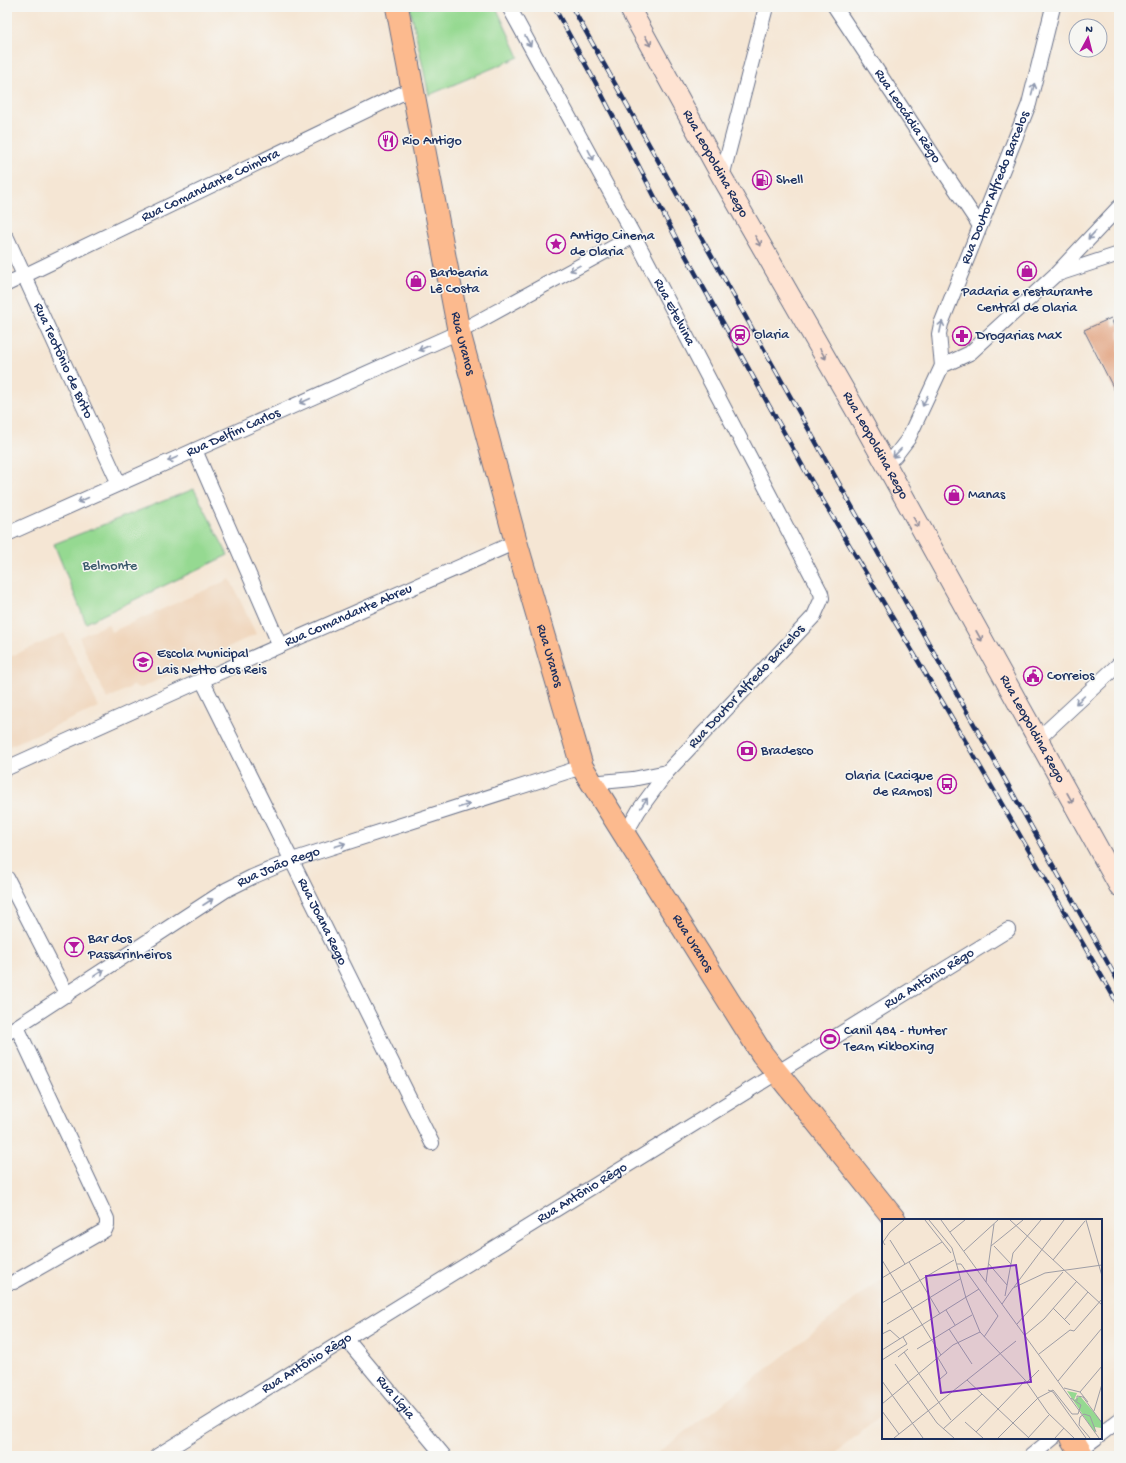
<svg xmlns="http://www.w3.org/2000/svg" width="1126" height="1463" font-family="'Gochi Hand',sans-serif">
<style>
.built{fill:#f0d6bc}
.green{fill:#95d991;stroke:#588478}
.building{fill:#e19e79}
.lines{fill:none;stroke-linecap:round;stroke-linejoin:round}
.minor-casing{stroke:#676f87;stroke-width:16}
.secondary-casing{stroke:#676f87;stroke-width:22}
.primary-casing{stroke:#676f87;stroke-width:24}
.minor{stroke:#fff;stroke-width:14}
.secondary{stroke:#fee3d2;stroke-width:20}
.primary{stroke:#fcba8e;stroke-width:22}
.rail-casing{stroke:#1b2f5e;stroke-width:4.5}
.rail{stroke:#f6f6f2;stroke-width:3;stroke-dasharray:9;stroke-linecap:butt}
.oneway{stroke:#8d97ae}
.oneway2{stroke:#8c8998}
.labels{text-anchor:middle;dominant-baseline:central;stroke-width:3;stroke-linejoin:round;paint-order:stroke}
.street-label{font-size:14px;fill:#1b2f5e;stroke:#f6f6f2}
.poi-label{font-size:14px;fill:#1b2f5e;stroke:#f6f6f2;text-anchor:start}
.park-label{font-size:14px;fill:#3a5a6b;stroke:#f6f6f2}
.inset-road{fill:none;stroke:#9e9da5;stroke-width:1}
.view{fill:#7b2cbf;fill-opacity:0.15;stroke:#7b2cbf;stroke-width:2}
.inset-edge{fill:none;stroke:#1b2f5e;stroke-width:2}
</style>
<rect width="100%" height="100%" fill="#f6f6f2"/>
<filter id="ink" filterUnits="userSpaceOnUse"><feTurbulence type="fractalNoise" baseFrequency=".025" numOctaves="2"/><feDisplacementMap in="SourceGraphic" scale="8" xChannelSelector="R" yChannelSelector="G"/><feConvolveMatrix kernelMatrix="1 2 1 2 8 2 1 2 1" color-interpolation-filters="sRGB"/></filter>
<filter id="wash" filterUnits="userSpaceOnUse"><feTurbulence type="fractalNoise" baseFrequency=".012" numOctaves="4" result="noise"/><feDisplacementMap in="SourceGraphic" scale="16" xChannelSelector="R" yChannelSelector="G"/><feGaussianBlur stdDeviation="0.9" result="paint"/><feColorMatrix in="noise" values="0 0 0 0 0 0 0 0 0 0 0 0 0 0 0 0 0 1.4 0 .05"/><feComposite in="paint" operator="in"/></filter>
<g filter="url(#wash)">
<rect width="100%" height="100%" fill="#f5e6d4"/>
<g class="built">
<polygon points="230,579 256,634 141,688 133,686 107,699 79,637 108,624 111,632"/>
<polygon points="64,633 99,707 7,747 7,658"/>
<polygon points="883,1277 883,1414 832,1456 653,1456 715,1410"/>
</g>
<g class="green">
<polygon points="410,7 496,7 519,57 429,95"/>
<polygon points="194,489 228,555 86,623 54,544"/>
</g>
<g id="blocks">
<polygon class="building" points="1111,318 1114,326 1119,324 1119,399 1084,330"/>
</g>
</g>
<g filter="url(#ink)">
<use href="#blocks" fill-opacity="0" stroke="#676f87" stroke-width="1"/>
<g class="lines">
<g class="minor-casing">
<g id="minor">
<path id="s1" d="M509,7L634,236L821,593L822,598L814,616L667,772L639,810L624,836"/>
<path id="s2" d="M835,7L980,226"/>
<polyline points="722,177 766,7"/>
<path id="s3" d="M7,238L119,484"/>
<polyline points="1057,273 1119,207"/>
<path id="s4" d="M7,284L413,88"/>
<path id="s5" d="M942,366L939,334L941,324L1029,104L1053,7"/>
<polyline points="195,450 280,646"/>
<polyline points="884,464 895,456 908,439 942,366 970,353 1055,275 1119,254"/>
<path id="s6" d="M7,534L459,332L634,236"/>
<path id="s7" d="M202,680L432,1143"/>
<polyline points="1037,740 1119,664"/>
<path id="s8" d="M7,768L202,680L516,542"/>
<polyline points="591,783 633,779 667,772"/>
<polyline points="7,878 67,995"/>
<path id="s9" d="M7,1033L226,890L252,877L292,860L582,767"/>
<polyline points="14,1282 105,1230 107,1225 107,1219 17,1027"/>
<path id="s10" d="M347,1340L444,1456"/>
<polyline points="1101,1434 1119,1420"/>
<polyline points="1080,1450 1096,1438"/>
<path id="s11" d="M157,1456L1008,930"/>
<polyline points="1031,1456 1053,1438"/>
</g>
</g>
<g class="secondary-casing">
<g id="secondary">
<path id="s12" d="M629,7L722,177L863,423L1119,886"/>
</g>
</g>
<g class="primary-casing">
<g id="primary">
<path id="s13" d="M397,7L459,332L516,542L582,767L762,1054L895,1220"/>
<polyline points="1072,1438 1083,1456"/>
</g>
</g>
<use href="#minor" class="minor"/>
<use href="#secondary" class="secondary"/>
<use href="#primary" class="primary"/>
<g class="rail-casing">
<g id="rail">
<polyline points="554,7 599,89 677,240 806,472 949,713 1119,1006"/>
<polyline points="572,7 1119,983"/>
</g>
</g>
<use href="#rail" class="rail"/>
</g>
<defs><path id="oneway-shaft" d="M-6 0H5M1.5-3L5.5 0L1.5 3" fill="none" stroke-width="1.6" stroke-linecap="round" stroke-linejoin="round"/></defs>
<g class="oneway">
<use href="#oneway-shaft" transform="translate(528 41) rotate(61)"/>
<use href="#oneway-shaft" transform="translate(1033 89) rotate(-75)"/>
<use href="#oneway-shaft" transform="translate(591 155) rotate(62)"/>
<use href="#oneway-shaft" transform="translate(1092 235) rotate(133)"/>
<use href="#oneway-shaft" transform="translate(575 268) rotate(151)"/>
<use href="#oneway-shaft" transform="translate(941 327) rotate(-78)"/>
<use href="#oneway-shaft" transform="translate(424 348) rotate(156)"/>
<use href="#oneway-shaft" transform="translate(305 401) rotate(156)"/>
<use href="#oneway-shaft" transform="translate(925 401) rotate(115)"/>
<use href="#oneway-shaft" transform="translate(897 453) rotate(134)"/>
<use href="#oneway-shaft" transform="translate(173 459) rotate(156)"/>
<use href="#oneway-shaft" transform="translate(83 500) rotate(156)"/>
<use href="#oneway-shaft" transform="translate(1080 700) rotate(138)"/>
<use href="#oneway-shaft" transform="translate(644 803) rotate(-56)"/>
<use href="#oneway-shaft" transform="translate(464 806) rotate(-18)"/>
<use href="#oneway-shaft" transform="translate(340 845) rotate(-18)"/>
<use href="#oneway-shaft" transform="translate(208 902) rotate(-33)"/>
<use href="#oneway-shaft" transform="translate(99 973) rotate(-33)"/>
</g>
<g class="oneway2">
<use href="#oneway-shaft" transform="translate(648 41) rotate(61)"/>
<use href="#oneway-shaft" transform="translate(758 241) rotate(60)"/>
<use href="#oneway-shaft" transform="translate(823 354) rotate(60)"/>
<use href="#oneway-shaft" transform="translate(916 522) rotate(61)"/>
<use href="#oneway-shaft" transform="translate(979 636) rotate(61)"/>
<use href="#oneway-shaft" transform="translate(1070 798) rotate(61)"/>
</g>
</g>
<defs>
<g id="restaurant-ring" transform="scale(1)"><circle r="9.5" fill="#f6f6f2" stroke="#b5179e" stroke-width="1.5"/><path d="M-5-6h1v4h1v-4h1v4h1v-4h1v5L-1.5 .5V6h-2V.5L-5-1ZM5-6V6H3V1.5H1.5Q1.5-4 5-6Z" fill="#b5179e"/></g>
<g id="fuel-ring" transform="scale(1)"><circle r="9.5" fill="#f6f6f2" stroke="#b5179e" stroke-width="1.5"/><path d="M-5.5-6h7V0h2V4h1.3V-2.5L3-4.5l.8-.8L6-3V5H2.5V1h-1V6h-7ZM-4.2-4.7v3.2H.2V-4.7Z" fill="#b5179e"/></g>
<g id="sight-ring" transform="scale(1)"><circle r="9.5" fill="#f6f6f2" stroke="#b5179e" stroke-width="1.5"/><path d="M0-6L1.8-2.2L6-1.7L2.9 1.2L3.7 5.4L0 3.3L-3.7 5.4L-2.9 1.2L-6-1.7L-1.8-2.2Z" fill="#b5179e"/></g>
<g id="shop-ring" transform="scale(1)"><circle r="9.5" fill="#f6f6f2" stroke="#b5179e" stroke-width="1.5"/><path d="M-5-2.5h2.3a2.7 3.5 0 0 1 5.4 0H5L5.5 6h-11ZM-1.5-2.5h3a1.5 2.3 0 0 0-3 0Z" fill="#b5179e"/></g>
<g id="station-ring" transform="scale(1)"><circle r="9.5" fill="#f6f6f2" stroke="#b5179e" stroke-width="1.5"/><path d="M-3-6H3Q5-6 5-4V2Q5 4 3 4L4.5 6H3L1.5 4h-3L-3 6H-4.5L-3 4Q-5 4-5 2V-4Q-5-6-3-6ZM-3.5-4v3h7v-3ZM-3.5 1v1.5H-2V1ZM2 1v1.5H3.5V1Z" fill="#b5179e"/></g>
<g id="pharmacy-ring" transform="scale(1)"><circle r="9.5" fill="#f6f6f2" stroke="#b5179e" stroke-width="1.5"/><path d="M-2-6h4v4h4v4h-4v4h-4v-4h-4v-4h4Z" fill="#b5179e"/></g>
<g id="school-ring" transform="scale(1)"><circle r="9.5" fill="#f6f6f2" stroke="#b5179e" stroke-width="1.5"/><path d="M0-5L7-2L0 1L-7-2ZM-4 1L0 2.5L4 1V4Q0 6-4 4Z" fill="#b5179e"/></g>
<g id="civic-ring" transform="scale(1)"><circle r="9.5" fill="#f6f6f2" stroke="#b5179e" stroke-width="1.5"/><path d="M-.6-6.5H3V-4.5H.6V-3L4-1V1h2V6H-6V1h2V-1L-.6-3ZM-1.2 2.5V6h2.4V2.5Z" fill="#b5179e"/></g>
<g id="bank-ring" transform="scale(1)"><circle r="9.5" fill="#f6f6f2" stroke="#b5179e" stroke-width="1.5"/><path d="M-6-4H6V4H-6ZM0-2.3a2.3 2.3 0 1 0 0 4.6a2.3 2.3 0 1 0 0-4.6Z" fill="#b5179e"/></g>
<g id="bus-ring" transform="scale(1)"><circle r="9.5" fill="#f6f6f2" stroke="#b5179e" stroke-width="1.5"/><path d="M-5-6H5V4H4V6H2V4H-2V6H-4V4H-5ZM-3.5-4V0h7V-4ZM-3.5 1.2v1.5H-2V1.2ZM2 1.2v1.5H3.5V1.2Z" fill="#b5179e"/></g>
<g id="bar-ring" transform="scale(1)"><circle r="9.5" fill="#f6f6f2" stroke="#b5179e" stroke-width="1.5"/><path d="M-6-5H6L.8 .8V4.5H3.5V6h-7V4.5H-.8V.8Z" fill="#b5179e"/></g>
<g id="stadium-ring" transform="scale(1)"><circle r="9.5" fill="#f6f6f2" stroke="#b5179e" stroke-width="1.5"/><path d="M0-5a6.5 5 0 1 0 0 10a6.5 5 0 1 0 0-10ZM-3.5-1.8h7v3.6h-7Z" fill="#b5179e"/></g>
</defs>
<g fill-rule="evenodd">
<use href="#restaurant-ring" x="388" y="141"/>
<use href="#fuel-ring" x="762" y="180"/>
<use href="#sight-ring" x="556" y="244"/>
<use href="#shop-ring" x="1027" y="271"/>
<use href="#shop-ring" x="416" y="281"/>
<use href="#station-ring" x="740" y="335"/>
<use href="#pharmacy-ring" x="962" y="336"/>
<use href="#shop-ring" x="954" y="495"/>
<use href="#school-ring" x="143" y="662"/>
<use href="#civic-ring" x="1033" y="676"/>
<use href="#bank-ring" x="747" y="751"/>
<use href="#bus-ring" x="947" y="784"/>
<use href="#bar-ring" x="74" y="947"/>
<use href="#stadium-ring" x="830" y="1039"/>
</g>
<g class="labels">
<g class="street-label">
<text stroke="none"><textPath href="#s2" startOffset="131">Rua Leocádia Rêgo</textPath></text>
<text stroke="none"><textPath href="#s12" startOffset="179">Rua Leopoldina Rego</textPath></text>
<text stroke="none"><textPath href="#s4" startOffset="226">Rua Comandante Coimbra</textPath></text>
<text stroke="none"><textPath href="#s5" startOffset="189">Rua Doutor Alfredo Barcelos</textPath></text>
<text stroke="none"><textPath href="#s1" startOffset="347">Rua Etelvina</textPath></text>
<text stroke="none"><textPath href="#s13" startOffset="343">Rua Uranos</textPath></text>
<text stroke="none"><textPath href="#s3" startOffset="135">Rua Teotônio de Brito</textPath></text>
<text stroke="none"><textPath href="#s6" startOffset="248">Rua Delfim Carlos</textPath></text>
<text stroke="none"><textPath href="#s12" startOffset="503">Rua Leopoldina Rego</textPath></text>
<text stroke="none"><textPath href="#s8" startOffset="374">Rua Comandante Abreu</textPath></text>
<text stroke="none"><textPath href="#s13" startOffset="667">Rua Uranos</textPath></text>
<text transform="translate(747 687) rotate(-47)">Rua Doutor Alfredo Barcelos</text>
<text stroke="none"><textPath href="#s12" startOffset="827">Rua Leopoldina Rego</textPath></text>
<text stroke="none"><textPath href="#s9" startOffset="319">Rua João Rego</textPath></text>
<text stroke="none"><textPath href="#s7" startOffset="270">Rua Joana Rego</textPath></text>
<text stroke="none"><textPath href="#s13" startOffset="991">Rua Uranos</textPath></text>
<text stroke="none"><textPath href="#s11" startOffset="908">Rua Antônio Rêgo</textPath></text>
<text stroke="none"><textPath href="#s11" startOffset="500">Rua Antônio Rêgo</textPath></text>
<text stroke="none"><textPath href="#s11" startOffset="176">Rua Antônio Rêgo</textPath></text>
<text stroke="none"><textPath href="#s10" startOffset="75">Rua Lígia</textPath></text>
</g>
<g class="poi-label">
<text x="402" y="141">Rio Antigo</text>
<text x="776" y="180">Shell</text>
<text x="570" y="236">Antigo Cinema<tspan x="570" dy="16">de Olaria</tspan></text>
<text x="430" y="273">Barbearia<tspan x="430" dy="16">Lê Costa</tspan></text>
<text x="1027" y="292" text-anchor="middle">Padaria e restaurante<tspan x="1027" dy="16">Central de Olaria</tspan></text>
<text x="754" y="335">Olaria</text>
<text x="976" y="336">Drogarias Max</text>
<text x="968" y="495">Manas</text>
<text x="157" y="654">Escola Municipal<tspan x="157" dy="16">Lais Netto dos Reis</tspan></text>
<text x="1047" y="676">Correios</text>
<text x="761" y="751">Bradesco</text>
<text x="933" y="776" text-anchor="end">Olaria (Cacique<tspan x="933" dy="16">de Ramos)</tspan></text>
<text x="88" y="939">Bar dos<tspan x="88" dy="16">Passarinheiros</tspan></text>
<text x="844" y="1031">Canil 484 - Hunter<tspan x="844" dy="16">Team Kikboxing</tspan></text>
</g>
<g class="park-label">
<text x="110" y="566">Belmonte</text>
</g>
</g>
<g transform="translate(882 1219)">
<rect width="220" height="220" fill="#f5e6d4"/>
<path d="M185,172L195,174L192,181L198,177L220,203L219,209L213,208V214Z" fill="#95d991"/>
<path class="inset-road" d="M43,1L69,34M47,1L70,29L84,79L98,113L143,161L166,194L192,219M59,1L217,219M128,1L220,86M204,1L220,57M68,13L83,1M8,21L23,45M3,26L1,23L8,13L22,1M109,27L141,1M112,27L129,45M82,32L116,1M0,41L59,136M171,41L203,2M27,43L58,95M106,44L125,66M75,45H79L116,97L102,118M0,59L60,23M104,63L112,5M132,68L182,1M123,77L131,34L159,1M0,84L72,41M120,85L131,69L163,54L220,46M171,89L188,106M64,91L73,106M183,100L206,73M5,105L78,60M135,105L181,53M67,110L90,145M188,111L192,112L220,80M0,115L8,111L18,120M143,116L162,100L195,62M35,130L90,96M0,131L97,70M22,133L69,201M157,135L188,111M16,138L26,130M56,139L65,154L58,160M0,141L25,125L21,118M13,145L55,204L72,219M85,161L147,219M0,162L41,219M176,162L220,109M145,163L157,151M182,169L198,173L220,147M166,171L171,173L204,219M198,173L206,183M156,179L171,171L190,195H196L199,186L189,179M195,182V177L201,178L220,204M0,185L71,126L98,113M0,192L17,215M212,192L220,165M83,203L101,219M61,210L100,175M94,213L143,162M12,219L134,122M116,219L156,179M146,219L167,196M173,219L182,209M208,219L197,206L198,198L202,195L208,197L214,213"/>
<path class="view" d="M134,46L149,163L59,174L44,57Z"/>
<rect width="220" height="220" class="inset-edge"/>
</g>
<rect width="1126" height="1463" fill="none" stroke="#f6f6f2" stroke-width="24"/>
<g transform="translate(1088 38) rotate(7)"><circle r="19" fill="#f6f6f2" stroke="#9ea6b7"/>
<path d="M0-3L7 15L0 10L-7 15Z" fill="#b5179e"/>
<text y="-6" font-size="11" font-weight="bold" text-anchor="middle" fill="#1b2f5e">N</text>
</g>
</svg>
